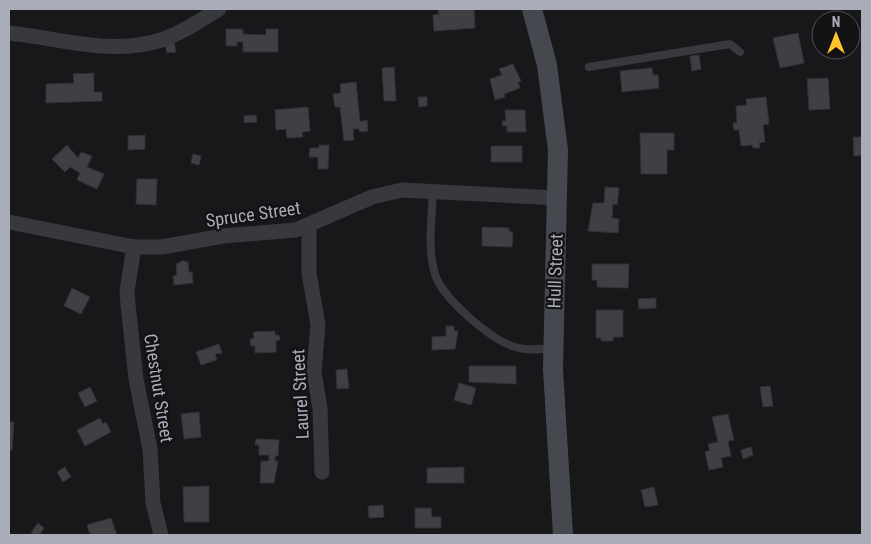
<svg xmlns="http://www.w3.org/2000/svg" width="871" height="544" font-family="'Roboto Condensed',sans-serif">
<style>
.building{fill:#3f3f44;stroke:#323136}
.lines{fill:none;stroke-linecap:round;stroke-linejoin:round}
.lane{stroke:#38393f;stroke-width:8}
.street{stroke:#38393f;stroke-width:15}
.secondary{stroke:#46484f;stroke-width:20}
.labels{text-anchor:middle;dominant-baseline:central;stroke-width:4.5;stroke-linejoin:round;paint-order:stroke}
.street-label{font-size:18px;fill:#a9adba;stroke:#131215}
</style>
<rect width="100%" height="100%" fill="#18171a"/>
<g class="building">
<polygon points="438,9 474,9 475,28 434,31 433,15 439,14"/>
<polygon points="226,29 243,29 243,34 266,35 266,29 278,29 278,52 243,52 243,42 237,42 237,46 226,46"/>
<polygon points="798,33 804,63 780,68 773,38"/>
<polygon points="174,42 176,52 167,53 165,44"/>
<polygon points="699,55 701,69 692,71 690,56"/>
<polygon points="513,64 521,81 518,82 520,88 504,94 505,97 495,100 490,79 502,75 499,69"/>
<polygon points="394,67 396,101 384,101 382,68"/>
<polygon points="652,68 653,75 658,75 659,88 622,92 620,71"/>
<polygon points="94,73 94,92 102,92 102,101 46,103 46,84 74,83 73,74"/>
<polygon points="828,78 830,109 809,110 807,79"/>
<polygon points="356,82 360,122 367,120 368,131 360,132 359,129 353,129 354,140 344,141 340,107 335,107 333,94 341,93 340,84"/>
<polygon points="418,97 427,97 427,106 419,107"/>
<polygon points="766,97 769,124 763,125 765,142 759,143 760,148 753,148 752,145 741,146 739,130 734,130 733,123 737,123 736,106 747,105 746,99"/>
<polygon points="308,107 310,131 302,132 303,137 287,138 286,129 276,130 275,110"/>
<polygon points="505,110 525,110 526,132 507,132 507,126 503,126 502,121 506,121"/>
<polygon points="256,115 257,122 244,123 244,116"/>
<polygon points="640,133 674,133 674,150 667,150 667,174 641,174"/>
<polygon points="145,135 145,149 128,150 128,136"/>
<polygon points="853,137 862,137 862,155 854,156"/>
<polygon points="67,145 78,158 81,152 92,156 87,167 104,174 97,189 77,180 80,173 70,167 65,172 52,159"/>
<polygon points="319,145 329,145 328,169 318,169 318,157 309,157 310,148 319,148"/>
<rect x="491" y="146" width="31" height="16"/>
<polygon points="193,154 201,156 199,165 191,163"/>
<polygon points="137,179 157,179 156,205 136,204"/>
<polygon points="605,187 619,188 617,205 613,204 612,218 619,219 618,233 588,231 593,203 604,203"/>
<polygon points="482,227 509,228 509,231 513,232 512,247 482,246"/>
<polygon points="184,260 185,262 188,262 189,272 192,272 193,283 174,285 173,276 177,275 176,264"/>
<polygon points="592,264 629,264 628,288 597,287 597,280 592,280"/>
<polygon points="72,288 90,297 81,314 64,306"/>
<polygon points="656,298 656,308 639,309 638,299"/>
<polygon points="596,310 623,310 623,337 613,337 613,341 601,341 601,338 596,338"/>
<polygon points="446,326 454,326 454,331 458,331 455,349 432,350 432,337 446,336"/>
<polygon points="275,331 275,335 279,335 280,340 276,341 276,352 255,353 255,346 251,346 250,339 254,338 253,332"/>
<polygon points="219,344 222,353 215,354 217,360 201,365 196,352"/>
<polygon points="469,366 516,366 516,384 469,382"/>
<polygon points="347,369 349,388 337,389 336,370"/>
<polygon points="459,383 476,388 471,405 454,400"/>
<polygon points="770,386 773,406 763,407 760,387"/>
<polygon points="90,387 97,401 85,407 78,393"/>
<polygon points="199,412 201,437 184,439 181,414"/>
<polygon points="728,414 734,440 728,441 731,456 721,458 723,467 709,470 705,452 710,450 708,444 718,442 712,417"/>
<polygon points="100,418 103,424 106,422 111,432 85,446 77,430"/>
<polygon points="9,422 14,422 12,450 9,450"/>
<polygon points="256,439 279,440 278,456 275,456 275,461 278,461 274,483 260,483 261,461 269,461 269,455 259,455 259,445 255,445"/>
<polygon points="751,447 753,455 743,459 741,450"/>
<polygon points="65,467 71,477 63,482 57,472"/>
<polygon points="464,467 464,483 427,483 427,468"/>
<polygon points="209,486 209,522 184,522 183,487"/>
<polygon points="654,487 658,505 645,507 641,490"/>
<polygon points="383,505 384,517 369,518 368,506"/>
<polygon points="415,508 431,508 432,517 441,517 441,528 415,528"/>
<polygon points="111,518 117,535 90,535 87,525"/>
<polygon points="38,523 44,528 39,535 35,535 31,533"/>
</g>
<g class="lines">
<g class="lane">
<polyline points="589,67 730,44 740,52"/>
<path d="M433,191C432,217 427,248 435,274C442,298 491,340 515,347C527,351 541,349 553,348"/>
</g>
<g class="street">
<path d="M9,33C59,38 112,56 161,40C182,33 201,20 219,9"/>
<polyline points="9,222 134,247 162,247 223,236 296,230 372,197 402,190 558,198"/>
<polyline points="309,226 309,273 318,325 314,372 320,408 322,472"/>
<polyline points="134,247 127,291 128,304 136,379 150,449 153,503 161,535"/>
</g>
<polyline class="secondary" points="532,9 547,65 558,150 553,369 563,535"/>
</g>
<g class="labels">
<g class="street-label">
<text transform="translate(253 214) rotate(-8)">Spruce Street</text>
<text transform="translate(555 271) rotate(-88)">Hull Street</text>
<text transform="translate(159 388) rotate(81)">Chestnut Street</text>
<text transform="translate(300 394) rotate(-93)">Laurel Street</text>
</g>
</g>
<rect width="871" height="544" fill="none" stroke="#a9adba" stroke-width="20"/>
<g transform="translate(836 35)"><circle r="24" fill="#131215" stroke="#4f5057"/>
<path d="M0-4L9 19L0 12L-9 19Z" fill="#fec62c"/>
<text y="-8" font-size="14" font-weight="bold" text-anchor="middle" fill="#a9adba">N</text>
</g>
</svg>
